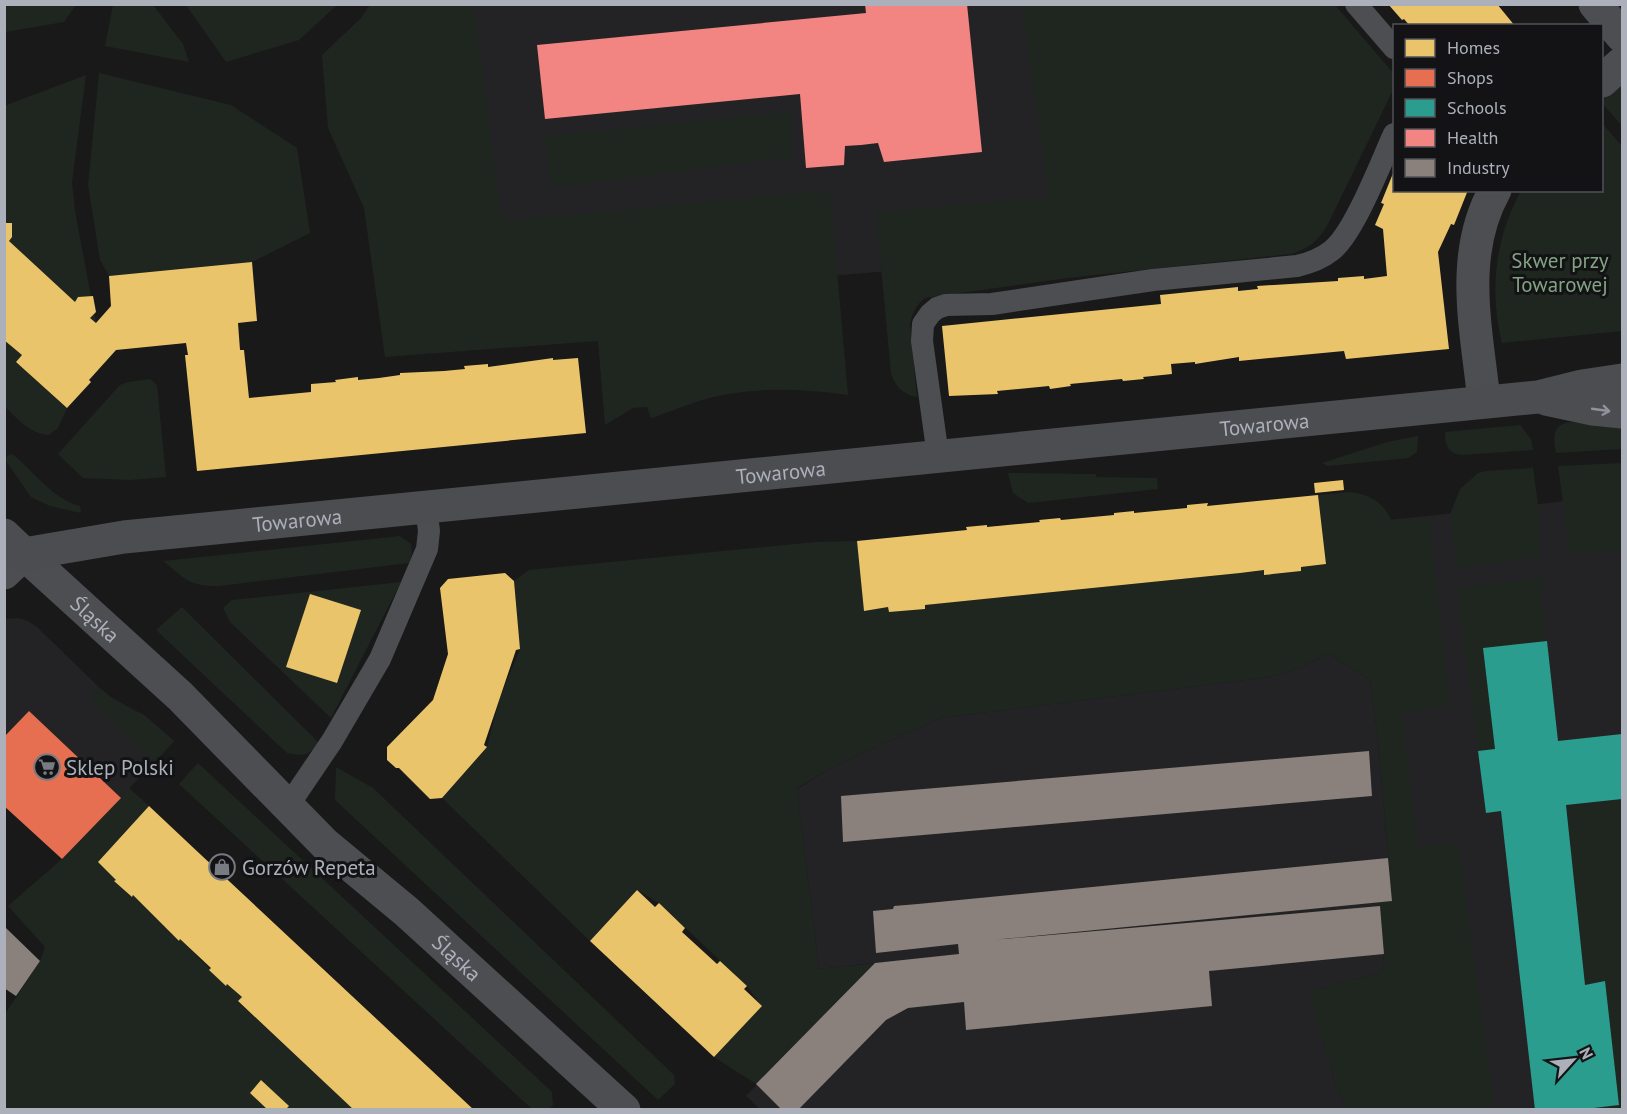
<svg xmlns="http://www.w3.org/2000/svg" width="1627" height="1114" font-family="'PT Sans',sans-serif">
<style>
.built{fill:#232325}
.green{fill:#1f2620}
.homes{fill:#e9c46a}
.shops{fill:#e76f51}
.schools{fill:#2a9d8f}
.health{fill:#f28482}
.industry{fill:#8a817c}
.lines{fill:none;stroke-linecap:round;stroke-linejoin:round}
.lane{stroke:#4d4e52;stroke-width:22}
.street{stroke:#4d4e52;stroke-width:33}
.secondary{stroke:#4c4d50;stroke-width:33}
.oneway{stroke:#8e929a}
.labels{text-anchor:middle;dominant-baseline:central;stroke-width:6;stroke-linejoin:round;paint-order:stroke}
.park-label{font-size:21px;fill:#82a483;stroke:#131315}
.street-label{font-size:21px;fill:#abb0ba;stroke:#131315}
.poi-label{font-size:21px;fill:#abb0ba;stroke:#131315;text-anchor:start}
</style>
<rect width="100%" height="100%" fill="#191919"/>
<g class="built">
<polygon points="443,5 1045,5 1067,255 472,308"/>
<polygon points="1622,495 1622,1109 1429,1109 1370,522"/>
<polygon points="18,618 28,621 37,627 108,696 144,715 174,741 62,859 5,806 4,619"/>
<polygon points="1328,653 1370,680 1378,739 1392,901 1372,903 1380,906 1384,954 1382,972 1310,992 1335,1083 1347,1109 761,1110 746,1096 874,963 819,969 797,789 832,767 940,718 1269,677 1302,667"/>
</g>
<g class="green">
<polygon points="5,4 76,4 76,5 64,22 5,32"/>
<polygon points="113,5 153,5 183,44 189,62 105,46"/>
<polygon points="186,5 337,5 299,40 226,62"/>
<path d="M370,5H474L502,221L830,190L848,395C805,389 761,387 718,396C695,401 673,411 651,418L647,407L633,408L605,425L598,341L385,357L364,208L328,128L322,55L361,18Z"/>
<path d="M1022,5H1335L1394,74V88L1328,224C1319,240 1309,249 1291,254L1068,278L925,298C916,305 912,313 910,325L917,397C902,394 896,387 891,374L876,212L1049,197Z"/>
<polygon points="99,73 231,105 297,148 310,233 252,262 109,276 100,260 88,185"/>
<polygon points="86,75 72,182 75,211 96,323 5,237 4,106"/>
<polygon points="1622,78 1622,126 1602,103 1602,90"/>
<polygon points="791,112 792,157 552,188 544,136"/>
<path d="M1602,123L1622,146V331L1502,343C1489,292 1495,237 1521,191L1602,190Z"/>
<path d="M4,340L22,355L16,362L67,408L58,428L49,435C30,434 18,419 5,407Z"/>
<polygon points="150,379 157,385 166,477 130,480 83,478 58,454 120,385 128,382"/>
<path d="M1571,422L1622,426V449L1556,453C1553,437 1552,424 1571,422Z"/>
<path d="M1520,425L1531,439L1533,450L1461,455C1447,453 1445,444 1445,432Z"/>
<polygon points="1418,436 1417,452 1408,458 1328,466 1322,463 1387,442"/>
<path d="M12,454C34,471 52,499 80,506L81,513L50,506L31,497L6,461L7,456Z"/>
<polygon points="1622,463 1622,550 1570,553 1558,466"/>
<polygon points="1533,468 1538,504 1540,557 1457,568 1450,514 1460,489 1478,473 1486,471"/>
<polygon points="1008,473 1096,474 1096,477 1157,478 1158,489 1028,503 1013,493"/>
<path d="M1349,492C1370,494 1383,502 1392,521L1429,517L1450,706L1402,713L1418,847L1458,843L1495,1109H1347L1335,1083L1309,992L1382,972L1384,954L1380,906L1370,902L1392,900L1378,739L1370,680L1328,653L1302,667L1269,677L940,718L832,767L797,788L819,969L875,963L756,1084L714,1057L761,1006L747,986L659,903L637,890L590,941L442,798L487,747L500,697L520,649L514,581L529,570L815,542L857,541L864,610L888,607L889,612L925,609V605L1240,573L1264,570V574L1301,571V567L1326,564L1318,495Z"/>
<path d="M400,536L411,544L412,554L409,563L219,586C187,586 186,579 163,561Z"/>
<polygon points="1543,577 1544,589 1540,590 1547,641 1483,648 1495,749 1478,751 1457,589"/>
<polygon points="401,582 331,718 230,622 223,608 232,600"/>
<path d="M182,607L318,742C309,757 303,756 287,753L156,630Z"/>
<polygon points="101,689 120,704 144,715 174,741 155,762 97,707 92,700 94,693"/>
<polygon points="198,763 552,1092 553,1105 549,1109 532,1109 179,784"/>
<polygon points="336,767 373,788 674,1075 675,1084 658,1100 335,800"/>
<polygon points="129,788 149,806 98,862 116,880 115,882 131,897 133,895 178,941 180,939 226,985 227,984 242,997 238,1002 354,1109 285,1109 261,1080 250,1093 268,1109 5,1110 5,1014 40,961 45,947 8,906 62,859"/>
<polygon points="1622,799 1622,1109 1577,1109 1604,981 1585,985 1566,805"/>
</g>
<g class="homes">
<polygon points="1388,4 1497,4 1515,26 1410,26 1404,19 1402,20"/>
<polygon points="1394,171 1394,190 1468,190 1454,225 1451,224 1438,252 1449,349 1346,359 1344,351 1239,361 1239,357 1195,364 1195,362 1171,364 1172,374 1143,377 1144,379 1123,381 1122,379 1070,384 1071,386 1050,389 1049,386 997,391 998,394 949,396 942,326 1161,304 1160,295 1238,287 1238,291 1258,289 1257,286 1338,281 1338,278 1364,276 1364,279 1387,276 1383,229 1375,225 1384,204 1381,203"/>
<polygon points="4,223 12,223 12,237 9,241 75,302 78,297 93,296 96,312 90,318 96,323 111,306 109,276 252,262 257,321 238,323 240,350 244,350 249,398 311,392 311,384 336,382 335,380 358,377 358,380 379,378 400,375 400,373 444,371 465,369 464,366 488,364 488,367 553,358 553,360 578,358 586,433 197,471 185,355 188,355 186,343 116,350 89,380 91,382 67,408 16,362 22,355 4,340"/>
<polygon points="1343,480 1344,490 1315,493 1314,483"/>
<polygon points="1318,495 1326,564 1301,567 1301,571 1264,575 1264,570 1240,573 925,605 925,609 889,612 888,607 864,611 857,541 967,530 966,527 987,525 987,527 1040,522 1039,520 1060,518 1061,520 1114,515 1114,513 1134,511 1134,513 1187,508 1187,505 1208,503 1207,506"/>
<polygon points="505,573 514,581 520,649 516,650 484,745 487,747 442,798 430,799 399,768 396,768 387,760 387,747 433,700 448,654 440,588 448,579"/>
<polygon points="310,594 361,610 337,683 286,667"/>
<polygon points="149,806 200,854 474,1110 354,1110 238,1001 242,997 227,984 226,986 209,970 211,968 180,939 179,941 133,895 132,897 114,881 116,880 98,862"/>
<polygon points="637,890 655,907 659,903 685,928 682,932 717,964 720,961 747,986 744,989 762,1006 714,1057 590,941"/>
<polygon points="261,1080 289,1106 285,1110 268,1110 250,1093"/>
</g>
<polygon class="shops" points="29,711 121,798 62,859 4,806 4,737"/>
<polygon class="schools" points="1547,641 1558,741 1622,734 1622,799 1566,805 1585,985 1605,981 1619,1105 1577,1110 1535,1110 1501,811 1486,813 1478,751 1495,749 1483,648"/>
<polygon class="health" points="865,4 967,4 982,152 884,162 878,143 861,145 845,146 844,165 806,168 800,94 545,119 537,45 866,13"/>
<g class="industry">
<polygon points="1369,751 1372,796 843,842 841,796"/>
<polygon points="1388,858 1392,901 992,940 1380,906 1384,954 1209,971 1212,1006 966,1030 964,1002 908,1008 886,1020 798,1110 782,1110 756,1084 875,963 959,954 958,944 876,953 873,911 893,909 894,906 918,904"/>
<polygon points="6,928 40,961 16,996 4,988"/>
</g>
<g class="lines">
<g class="lane">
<polyline points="1356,4 1394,48"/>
<path d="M938,456L922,341L923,324L930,314L937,308L946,305L992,304L1153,280L1297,266C1310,263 1321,259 1331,251C1354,234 1381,162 1394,134"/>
<polyline points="288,806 332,741 380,659 427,549 429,531 426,507"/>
</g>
<g class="street">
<polyline points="1595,4 1622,36"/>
<polyline points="1602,81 1622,63"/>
<path d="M1484,401C1477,331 1458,256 1495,190"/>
<path id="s1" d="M4,573L24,554L180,696L325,844L407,912L624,1110"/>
</g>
<g class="secondary">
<polyline points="1546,399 1593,409 1622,412"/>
<path id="s2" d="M4,535L24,554L124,537L1538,397L1582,386L1622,380"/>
</g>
</g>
<defs><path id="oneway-shaft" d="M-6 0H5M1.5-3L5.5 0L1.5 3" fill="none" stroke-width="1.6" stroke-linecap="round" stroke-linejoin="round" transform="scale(1.5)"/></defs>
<use class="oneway" href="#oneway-shaft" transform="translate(1601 410) rotate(8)"/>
<defs>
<g id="supermarket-ring" transform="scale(1.35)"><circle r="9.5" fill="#131315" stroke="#787b82" stroke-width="1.5"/><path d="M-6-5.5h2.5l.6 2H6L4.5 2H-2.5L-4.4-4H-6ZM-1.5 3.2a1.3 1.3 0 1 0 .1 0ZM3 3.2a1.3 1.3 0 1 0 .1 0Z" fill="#787b82"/></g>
<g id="shop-ring" transform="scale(1.35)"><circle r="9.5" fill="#131315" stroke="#787b82" stroke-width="1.5"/><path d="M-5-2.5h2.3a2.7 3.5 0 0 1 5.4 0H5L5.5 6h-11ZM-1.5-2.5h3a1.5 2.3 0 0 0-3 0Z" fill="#787b82"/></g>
</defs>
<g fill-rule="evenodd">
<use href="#supermarket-ring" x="47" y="767"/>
<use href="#shop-ring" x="222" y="867"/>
</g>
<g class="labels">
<g class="park-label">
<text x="1560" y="260">Skwer przy<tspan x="1560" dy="24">Towarowej</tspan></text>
</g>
<g class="street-label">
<text stroke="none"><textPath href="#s2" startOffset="1275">Towarowa</textPath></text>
<text stroke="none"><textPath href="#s2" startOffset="789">Towarowa</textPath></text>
<text stroke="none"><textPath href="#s2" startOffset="303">Towarowa</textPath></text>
<text stroke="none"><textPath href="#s1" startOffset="124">Śląska</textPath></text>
<text stroke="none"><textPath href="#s1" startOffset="620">Śląska</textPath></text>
</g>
<g class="poi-label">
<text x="66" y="767">Sklep Polski</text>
<text x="242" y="867">Gorzów Repeta</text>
</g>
</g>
<rect width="1627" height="1114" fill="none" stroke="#abb0ba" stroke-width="12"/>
<rect x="1393" y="24" width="210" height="168" fill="#131315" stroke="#505257" stroke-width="1.5"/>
<rect x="1405" y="39" width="30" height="18" fill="#e9c46a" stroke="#505257" stroke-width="1.5"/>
<text x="1447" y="54" font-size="18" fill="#abb0ba">Homes</text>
<rect x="1405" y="69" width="30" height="18" fill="#e76f51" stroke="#505257" stroke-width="1.5"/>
<text x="1447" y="84" font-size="18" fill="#abb0ba">Shops</text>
<rect x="1405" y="99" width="30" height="18" fill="#2a9d8f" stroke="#505257" stroke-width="1.5"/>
<text x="1447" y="114" font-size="18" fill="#abb0ba">Schools</text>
<rect x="1405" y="129" width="30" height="18" fill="#f28482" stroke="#505257" stroke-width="1.5"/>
<text x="1447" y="144" font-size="18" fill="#abb0ba">Health</text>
<rect x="1405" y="159" width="30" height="18" fill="#8a817c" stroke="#505257" stroke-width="1.5"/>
<text x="1447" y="174" font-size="18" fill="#abb0ba">Industry</text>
<g transform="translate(1573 1060) rotate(63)" stroke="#131315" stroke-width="4.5" paint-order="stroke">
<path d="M0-4.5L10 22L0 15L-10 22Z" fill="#abb0ba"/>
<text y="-9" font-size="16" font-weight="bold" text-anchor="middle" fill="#abb0ba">N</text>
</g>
</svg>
